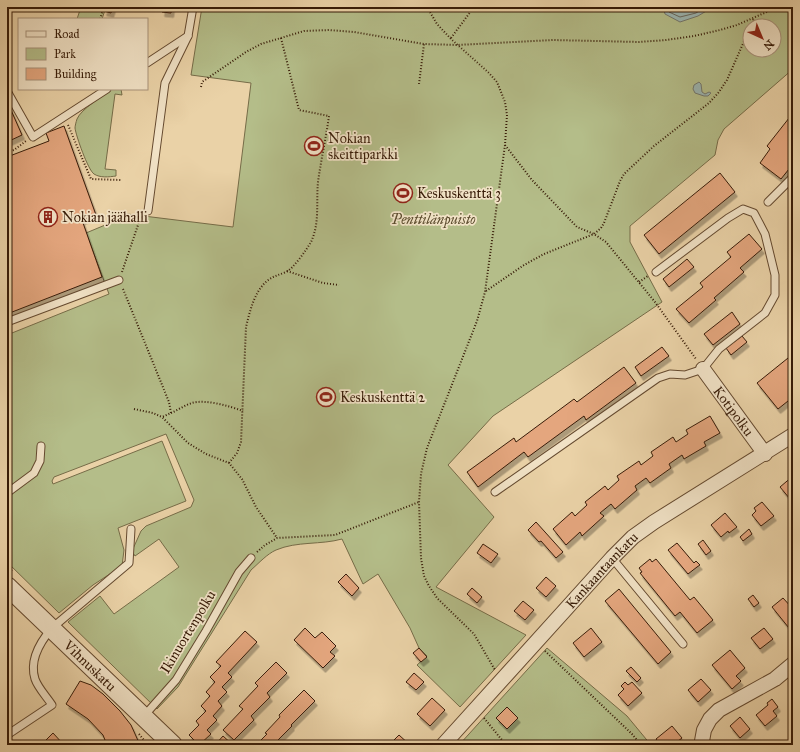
<svg xmlns="http://www.w3.org/2000/svg" width="800" height="752" font-family="'IM FELL Great Primer',serif">
<style>
.green{fill:#b4bd89;stroke:#766c48;fill-rule:evenodd}
.water{fill:#9bb5b1;stroke:#73776d}
.lines{fill:none;stroke-linecap:round;stroke-linejoin:round}
.shore{stroke:#69685c;stroke-width:1}
.building{fill:#e4a67e;stroke:#371b07;filter:url(#shadow)}
.service-casing{stroke:#64492f;stroke-width:9}
.minor-casing{stroke:#64492f;stroke-width:16}
.tertiary-casing{stroke:#64492f;stroke-width:20}
.path{stroke:#371b07;stroke-width:2;stroke-dasharray:1 2;stroke-linecap:butt}
.service{stroke:#f1e2c6;stroke-width:7}
.minor{stroke:#f1e2c6;stroke-width:14}
.tertiary{stroke:#f1e2c6;stroke-width:18}
.labels{text-anchor:middle;dominant-baseline:central;stroke-width:3.5;stroke-linejoin:round;paint-order:stroke}
.poi-label{font-size:14px;fill:#371b07;stroke:#f1e2c6;text-anchor:start}
.park-label{font-size:14px;font-style:italic;fill:#5c4c2e;stroke:#f1e2c6}
.street-label{font-size:14px;fill:#371b07;stroke:#f1e2c6}
</style>
<defs>
<filter id="shadow"><feDropShadow dx="2.5" dy="4.5" stdDeviation="0" flood-color="#0004"/></filter>
</defs>
<rect width="100%" height="100%" fill="#ead2a7"/>
<filter id="stains"><feTurbulence type="fractalNoise" baseFrequency=".005" numOctaves="4"/><feColorMatrix values="0 0 0 0 .2 0 0 0 0 .09 0 0 0 0 .02 0 0 0 .5 -.17"/></filter>
<radialGradient id="worn" r=".72"><stop offset=".6" stop-color="#630" stop-opacity="0"/><stop offset="1" stop-color="#630" stop-opacity=".3"/></radialGradient>
<g class="green">
<polygon points="81,7 106,7 102,19 77,19"/>
<path d="M202,7H793V69L724,129L718,140L715,155L630,226V242L662,302L493,416L448,465L494,517L436,587L526,635L460,707L417,665L427,656L419,648L410,628L378,574L363,584L342,539C321,545 297,541 276,550C267,554 259,563 251,570L178,687L157,709L68,622L100,596L114,614L179,567L159,539L135,556L132,551L141,531L146,526L191,507L194,500L166,434L54,477L52,481L53,484L162,441L186,501L118,528L124,550L122,566L93,585L59,613L7,562V335L109,294L86,233L110,223L111,212L233,227L251,83L191,75ZM750,26H774V50H750Z"/>
<path d="M112,89H121L122,95L115,94L105,169L116,170V176C109,177 100,178 94,174C88,170 76,136 75,128C75,126 76,122 77,119C81,109 103,96 112,89Z"/>
<polygon points="547,648 627,716 651,745 459,745"/>
</g>
<g class="water">
<polygon points="663,7 713,7 698,16 680,22 665,14"/>
<polygon points="699,82 701,84 702,92 705,94 709,92 711,93 708,96 704,96 695,93 693,89 694,85"/>
</g>
<g class="lines">
<polyline class="shore" points="667,7 669,12 680,17 696,13 705,7"/>
</g>
<g class="building">
<polygon points="106,7 113,7 111,13 104,11"/>
<polygon points="163,7 172,7 171,13 162,12"/>
<polygon points="7,101 22,135 7,142"/>
<polygon points="793,113 793,155 790,160 793,162 793,164 781,179 760,163 770,149 767,146"/>
<polygon points="64,126 96,215 82,220 102,277 7,314 7,157 49,141 46,133"/>
<polygon points="720,173 735,192 659,254 644,235"/>
<polygon points="749,234 762,249 740,268 744,272 714,298 716,300 689,323 676,309 703,287 700,283 731,257 727,252"/>
<polygon points="793,257 793,267 788,262"/>
<polygon points="687,259 694,267 669,287 663,279"/>
<polygon points="732,312 740,324 713,345 704,334"/>
<polygon points="742,336 747,342 731,355 726,348"/>
<polygon points="662,347 669,356 641,376 635,367"/>
<polygon points="793,354 793,389 790,391 793,394 793,397 778,409 757,383"/>
<polygon points="624,367 636,383 586,420 584,416 528,457 524,452 478,487 467,472 514,438 516,442 574,399 577,402"/>
<polygon points="710,416 720,433 704,442 706,446 684,459 682,455 669,464 671,468 650,483 646,478 635,486 637,490 615,509 611,504 600,513 604,516 582,536 580,532 566,545 553,529 572,512 575,516 587,505 585,502 605,486 608,490 619,480 617,476 639,461 641,465 653,456 651,452 673,437 676,442 688,434 686,430"/>
<polygon points="793,476 793,496 790,499 780,487"/>
<polygon points="762,502 774,516 761,526 752,515 756,511 754,508"/>
<polygon points="725,513 737,527 729,533 728,531 721,537 711,525"/>
<polygon points="536,522 563,552 556,558 541,541 539,542 528,530"/>
<polygon points="749,529 752,534 743,541 740,537"/>
<polygon points="703,540 711,551 706,555 698,544"/>
<polygon points="677,543 694,563 696,561 700,565 697,567 688,574 668,550"/>
<polygon points="483,544 498,554 491,563 477,553"/>
<polygon points="650,559 652,562 656,559 690,600 694,597 713,620 697,633 680,612 675,616 640,573 642,572 639,568"/>
<polygon points="346,574 359,588 352,596 338,582"/>
<polygon points="546,577 556,586 546,597 536,588"/>
<polygon points="472,588 482,597 477,603 467,594"/>
<polygon points="619,589 671,652 658,664 605,601"/>
<polygon points="753,595 759,603 754,607 748,599"/>
<polygon points="783,598 793,609 793,633 772,607"/>
<polygon points="523,601 534,610 525,620 514,611"/>
<polygon points="305,628 315,638 322,632 336,646 330,652 335,656 323,668 294,640"/>
<polygon points="591,628 602,642 584,657 573,643"/>
<polygon points="764,628 773,639 760,649 751,638"/>
<polygon points="245,631 257,642 228,673 232,677 222,687 227,692 218,701 222,706 213,716 217,720 207,730 211,734 199,745 189,735 199,725 196,721 206,711 201,706 210,696 206,692 215,682 210,677 221,666 216,662"/>
<polygon points="419,648 427,657 421,662 413,653"/>
<polygon points="730,650 745,668 736,676 741,681 732,689 712,665"/>
<polygon points="276,662 287,673 267,693 270,697 251,716 254,720 234,740 223,730 243,709 239,706 258,686 255,683"/>
<polygon points="631,667 641,678 637,682 626,671"/>
<polygon points="414,673 424,682 416,690 406,682"/>
<polygon points="701,679 711,690 698,702 688,690"/>
<polygon points="80,681 91,685 103,694 120,711 131,725 140,745 107,745 103,735 88,719 66,704"/>
<polygon points="625,682 628,685 632,682 642,693 628,706 618,695 624,689 621,686"/>
<polygon points="304,690 315,701 291,725 292,726 276,742 278,744 277,745 256,745 267,734 265,733 280,717 279,715"/>
<polygon points="432,698 445,710 430,726 417,714"/>
<polygon points="772,699 778,707 773,711 777,716 765,726 756,715 768,705 767,703"/>
<polygon points="507,707 518,718 507,729 496,718"/>
<polygon points="740,717 750,729 740,738 730,726"/>
<polygon points="672,726 682,738 673,745 660,745 656,739"/>
<polygon points="53,733 64,745 41,745"/>
<polygon points="399,735 410,745 389,745"/>
<polygon points="223,736 233,745 215,745"/>
</g>
<g class="lines">
<g class="service-casing">
<g id="service">
<polyline points="147,63 188,36"/>
<polyline points="7,91 33,137 107,89"/>
<polyline points="768,202 793,177"/>
<polyline points="148,211 165,83 188,36 193,7"/>
<polyline points="7,322 119,280"/>
<polyline points="495,492 658,378 670,374 685,375 703,369 719,349 765,313 775,295 775,275 765,234 754,213 743,209 728,218 656,272"/>
<polyline points="7,493 34,473 40,461 41,446"/>
<polyline points="612,558 683,644"/>
<polyline points="144,716 176,680 206,631 239,572 251,558"/>
<path d="M7,735L52,705C47,697 38,688 35,679C29,660 40,642 52,628L129,563L131,529"/>
</g>
</g>
<g class="minor-casing">
<g id="minor">
<path id="s1" d="M703,369L765,454"/>
<polyline points="702,741 704,730 710,719 719,710 775,679 793,664"/>
<path id="s2" d="M443,745L612,558L633,537L654,522L793,435"/>
</g>
</g>
<g class="tertiary-casing">
<g id="tertiary">
<path id="s3" d="M7,586L173,745"/>
</g>
</g>
<g class="path">
<polyline points="427,7 437,24 451,39 489,73 497,82 505,102 507,115 505,145 485,292 477,321 427,448 421,474 419,502 421,558 424,576 429,586 437,598 474,634 495,670"/>
<polyline points="100,19 104,7"/>
<polyline points="751,26 754,18"/>
<polyline points="451,38 474,7"/>
<polyline points="419,84 424,44"/>
<polyline points="201,87 202,82 246,52 261,44 304,31 329,30 354,32 424,44 457,45 553,40 639,42 666,40 694,36 720,30 737,25 778,7"/>
<polyline points="68,125 91,179 121,180"/>
<polyline points="505,145 532,180 577,227 594,234 606,242 655,302 696,359"/>
<polyline points="7,152 14,150 26,141"/>
<polyline points="287,271 323,283 339,285"/>
<polyline points="122,272 139,222 142,218"/>
<polyline points="639,282 648,276"/>
<polyline points="123,289 169,402 171,413 162,417 188,443 206,454 229,463 242,479 256,507 277,538"/>
<polyline points="486,291 524,265 544,254 594,234 601,228 604,223 620,181 624,174 654,146 709,103 719,92 727,80 750,28"/>
<polyline points="134,409 153,413 162,417"/>
<path d="M171,413C178,410 185,405 192,403C206,399 229,406 243,411"/>
<path d="M229,463L237,453L241,442L246,327C250,311 254,292 267,281C273,276 279,275 286,272C293,269 307,249 311,242C320,223 316,202 318,182C321,160 326,138 329,116L299,110L281,38"/>
<polyline points="257,552 265,545 277,538 335,535 419,502"/>
<polyline points="7,567 12,571"/>
<polyline points="545,651 632,734 641,745"/>
<polyline points="484,718 506,745"/>
<polyline points="139,734 148,745"/>
</g>
<use href="#service" class="service"/>
<use href="#minor" class="minor"/>
<use href="#tertiary" class="tertiary"/>
</g>
<defs>
<g id="stadium-ring" transform="scale(1)"><circle r="9.5" fill="#f1e2c6" stroke="#8f2418" stroke-width="1.5"/><path d="M0-5a6.5 5 0 1 0 0 10a6.5 5 0 1 0 0-10ZM-3.5-1.8h7v3.6h-7Z" fill="#8f2418"/></g>
<g id="building-ring" transform="scale(1)"><circle r="9.5" fill="#f1e2c6" stroke="#8f2418" stroke-width="1.5"/><path d="M-4-6H4V6H1V3H-1V6H-4ZM-2.5-4.3h1.7v1.8h-1.7ZM.8-4.3h1.7v1.8H.8ZM-2.5-1h1.7V.8h-1.7ZM.8-1h1.7V.8H.8Z" fill="#8f2418"/></g>
</defs>
<g fill-rule="evenodd">
<use href="#stadium-ring" x="314" y="146"/>
<use href="#stadium-ring" x="403" y="193"/>
<use href="#building-ring" x="48" y="217"/>
<use href="#stadium-ring" x="326" y="397"/>
</g>
<g class="labels">
<g class="poi-label">
<text x="328" y="138">Nokian<tspan x="328" dy="16">skeittiparkki</tspan></text>
<text x="417" y="193">Keskuskenttä 3</text>
<text x="62" y="217">Nokian jäähalli</text>
<text x="340" y="397">Keskuskenttä 2</text>
</g>
<g class="park-label">
<text x="433" y="219">Penttilänpuisto</text>
</g>
<g class="street-label">
<text stroke="none"><textPath href="#s1" startOffset="52">Kotipolku</textPath></text>
<text stroke="none"><textPath href="#s2" startOffset="236">Kankaantaankatu</textPath></text>
<text transform="translate(188 632) rotate(-59)">Ikinuortenpolku</text>
<text stroke="none"><textPath href="#s3" startOffset="115">Vihnuskatu</textPath></text>
</g>
</g>
<rect width="800" height="752" fill="none" stroke="#ead2a7" stroke-width="24"/>
<rect x="8" y="8" width="784" height="736" fill="none" stroke="#371b07" stroke-width="2"/>
<rect x="12" y="12" width="776" height="728" fill="none" stroke="#371b07"/>
<rect x="18" y="18" width="130" height="72" fill="#f1e2c6" stroke="#a7927a"/>
<rect x="26" y="31" width="20" height="6" fill="#f1e2c6" stroke="#a7927a"/>
<text x="54" y="38" font-size="12" fill="#371b07">Road</text>
<rect x="26" y="48" width="20" height="12" fill="#b4bd89" stroke="#a7927a"/>
<text x="54" y="58" font-size="12" fill="#371b07">Park</text>
<rect x="26" y="68" width="20" height="12" fill="#e4a67e" stroke="#a7927a"/>
<text x="54" y="78" font-size="12" fill="#371b07">Building</text>
<g transform="translate(762 38) rotate(136)"><circle r="19" fill="#f1e2c6" stroke="#a7927a"/>
<path d="M0-3L7 15L0 10L-7 15Z" fill="#8f2418"/>
<text y="-6" font-size="11" font-weight="bold" text-anchor="middle" fill="#371b07">N</text>
</g>
<rect width="100%" height="100%" filter="url(#stains)"/>
<rect width="100%" height="100%" fill="url(#worn)"/>
</svg>
